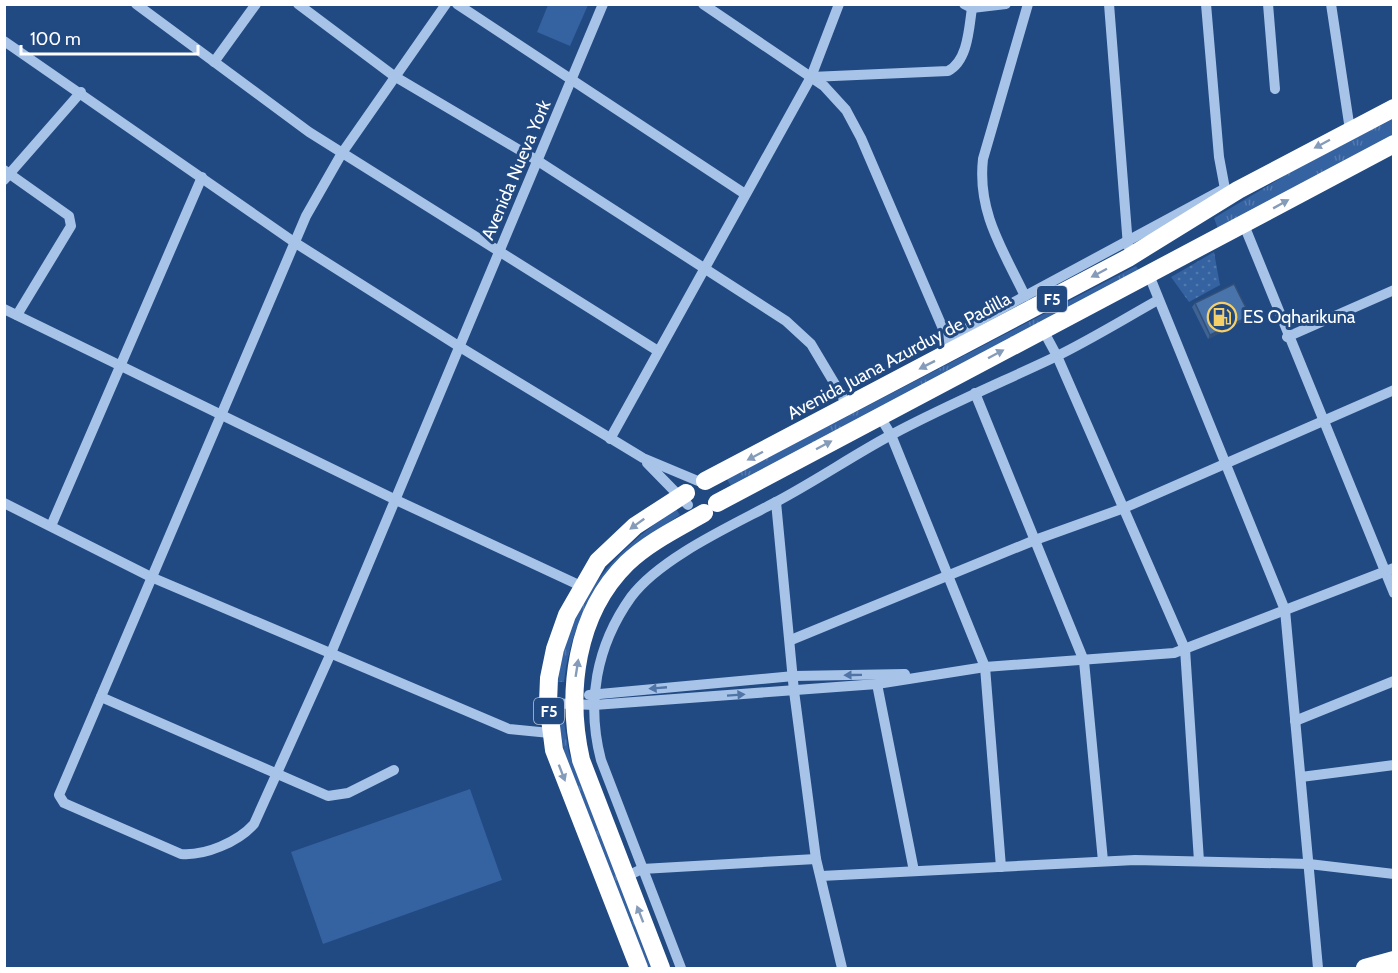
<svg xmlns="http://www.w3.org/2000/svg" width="1398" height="973" font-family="Cabin,sans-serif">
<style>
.grass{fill:url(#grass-dots)}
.park{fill:url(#park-tufts)}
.pitch{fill:#3562a0}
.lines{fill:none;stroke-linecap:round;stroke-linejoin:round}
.minor{stroke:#a7c3e8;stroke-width:10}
.highway{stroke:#fff;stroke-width:18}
.wall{fill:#3f6393}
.shaded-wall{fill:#335078}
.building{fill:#4973ab;stroke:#335078;stroke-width:1.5}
.oneway{fill:#859bba}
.oneway2{fill:#5074a6}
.labels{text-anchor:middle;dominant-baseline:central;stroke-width:6;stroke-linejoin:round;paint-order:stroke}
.shield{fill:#214982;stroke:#bcc8da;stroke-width:1.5}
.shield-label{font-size:16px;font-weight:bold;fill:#fff}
.street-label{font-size:18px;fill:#fff;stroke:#214982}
.poi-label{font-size:18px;fill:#fff;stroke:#214982;text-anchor:start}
</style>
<defs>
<pattern id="grass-dots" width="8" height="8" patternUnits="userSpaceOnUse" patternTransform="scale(1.5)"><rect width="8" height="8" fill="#3562a0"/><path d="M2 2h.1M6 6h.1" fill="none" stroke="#537aae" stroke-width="1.8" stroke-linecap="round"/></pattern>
<pattern id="park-tufts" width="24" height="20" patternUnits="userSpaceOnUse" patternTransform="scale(1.5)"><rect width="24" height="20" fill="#3562a0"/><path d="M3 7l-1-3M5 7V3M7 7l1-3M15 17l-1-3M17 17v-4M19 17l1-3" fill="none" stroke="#537aae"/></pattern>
</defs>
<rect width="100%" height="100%" fill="#214982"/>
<polygon class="grass" points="1214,252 1220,285 1189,302 1171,277"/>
<g class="park">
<polygon points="1393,119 1393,136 1218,229 1214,218 1304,164"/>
<polygon points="1136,266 1139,271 758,472 731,486 727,479"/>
<path d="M676,509L680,515C615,557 573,602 564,682H558C568,602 612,552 676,509Z"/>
<polygon points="563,715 569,753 577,774 653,968 647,968 565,756 558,717"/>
</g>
<g class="pitch">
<polygon points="548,5 588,5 570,46 537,32"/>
<polygon points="470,789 502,880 323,944 291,852"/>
</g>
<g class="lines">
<g class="minor">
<polyline points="136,4 309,132 658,351"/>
<polyline points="298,4 394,76 538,161 786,321 811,344 848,406"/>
<path d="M446,4L342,153L306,216L59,795L64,803L181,854C205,856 238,842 254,824L331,653L603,4"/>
<polyline points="457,4 745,194"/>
<polyline points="703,4 824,86 846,110 861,138 953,352"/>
<polyline points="964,4 972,8 1006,4"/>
<polyline points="1109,4 1128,246"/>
<polyline points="1206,4 1219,157 1225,189 1221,193"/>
<polyline points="1268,4 1275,89"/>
<polyline points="1331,4 1350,130"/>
<polyline points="4,41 294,242 460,347 643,458 698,481"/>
<polyline points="214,62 256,4"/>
<path d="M811,77L948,71C968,61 969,28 972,8"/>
<polyline points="4,170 69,216 71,226 17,315"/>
<polyline points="4,180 81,92"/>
<polyline points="1244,225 1394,593"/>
<polyline points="1149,275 1285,610 1318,968"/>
<path d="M1025,296C1003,250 977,212 983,159L1028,4"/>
<polyline points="4,309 396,500 581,586"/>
<polyline points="1043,330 1057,356 1185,649 1199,861"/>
<polyline points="1287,337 1394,290"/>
<polyline points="947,338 1224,189"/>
<polyline points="975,393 1084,661 1103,861"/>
<polyline points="879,415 891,435 985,667 1001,867"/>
<polyline points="610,439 811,77 839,4"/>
<polyline points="647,463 688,505"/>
<polyline points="776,502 794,691 816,859 842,968"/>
<polyline points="4,503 151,577 509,729 550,733"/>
<polyline points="51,526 202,177"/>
<polyline points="791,640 1035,540 1124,508 1394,390"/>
<polyline points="877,684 914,871"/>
<polyline points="589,695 794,676 905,674"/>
<polyline points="101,697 328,796 348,793 394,770"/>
<polyline points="548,703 594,705 877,684 985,667 1174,653 1394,568"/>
<polyline points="1295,721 1394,681"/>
<polyline points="1301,777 1394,765"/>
<polyline points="821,876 1135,860 1309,864 1394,874"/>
<polyline points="625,877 642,869 816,859"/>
<path d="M681,968L601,760C586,703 596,646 631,597C660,558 731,526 774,503C814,482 852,456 891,435C945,406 1000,383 1055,357C1090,340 1124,319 1158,300"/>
</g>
<g class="highway">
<polyline points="705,481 1128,258 1238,190 1394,108"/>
<polyline points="717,503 1394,144"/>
<polyline points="639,968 554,750 548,703 549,678 555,649 567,615 598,561 635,526 686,493"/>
<path d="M661,968L581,760C566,693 575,614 627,563C649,542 678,528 704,513"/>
<polyline points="1365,968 1394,960"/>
</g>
</g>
<polygon class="wall" points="1195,303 1250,316 1247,319 1208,339 1192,307"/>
<polygon class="shaded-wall" points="1250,316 1247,319 1208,339 1210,335"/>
<polygon class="building" points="1234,284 1250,316 1210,335 1195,303"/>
<defs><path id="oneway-solid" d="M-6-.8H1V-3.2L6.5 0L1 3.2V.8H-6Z" transform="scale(1.5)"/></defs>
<g class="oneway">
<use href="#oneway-solid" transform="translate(1322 144) rotate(152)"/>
<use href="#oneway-solid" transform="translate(1281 204) rotate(-29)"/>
<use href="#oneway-solid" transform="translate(1099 273) rotate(152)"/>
<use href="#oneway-solid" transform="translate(996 354) rotate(-28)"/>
<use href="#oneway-solid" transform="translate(927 365) rotate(153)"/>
<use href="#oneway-solid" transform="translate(824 445) rotate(-28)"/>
<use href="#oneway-solid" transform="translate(755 456) rotate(152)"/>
<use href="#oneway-solid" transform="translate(637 524) rotate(144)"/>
<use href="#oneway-solid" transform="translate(577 668) rotate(-81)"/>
<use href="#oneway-solid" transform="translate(562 773) rotate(69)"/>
<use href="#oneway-solid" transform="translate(640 914) rotate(-111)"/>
</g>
<g class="oneway2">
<use href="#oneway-solid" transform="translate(853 675) rotate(179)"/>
<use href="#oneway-solid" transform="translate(658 688) rotate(175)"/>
<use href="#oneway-solid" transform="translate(736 695) rotate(-4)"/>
</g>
<defs>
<g id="fuel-ring" transform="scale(1.5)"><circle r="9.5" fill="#214982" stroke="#f5d069" stroke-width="1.5"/><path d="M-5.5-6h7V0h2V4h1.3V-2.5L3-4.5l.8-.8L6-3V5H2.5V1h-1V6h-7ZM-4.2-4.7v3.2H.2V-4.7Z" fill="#f5d069"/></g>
</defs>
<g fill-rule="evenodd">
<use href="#fuel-ring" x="1222" y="317"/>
</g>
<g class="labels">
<g class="shield">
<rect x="1037" y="286" width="30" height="26" rx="4.5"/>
<rect x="534" y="698" width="30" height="26" rx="4.5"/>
</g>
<g class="shield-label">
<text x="1052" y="299">F5</text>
<text x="549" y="711">F5</text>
</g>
<g class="street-label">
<text transform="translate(516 170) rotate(-67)">Avenida Nueva York</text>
<text transform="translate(899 356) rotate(-28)">Avenida Juana Azurduy de Padilla</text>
</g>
<g class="poi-label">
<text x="1243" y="317">ES Oqharikuna</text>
</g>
</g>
<rect width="1398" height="973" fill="none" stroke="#ffffff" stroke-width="12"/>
<path d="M21 45v9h177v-9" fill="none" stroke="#ffffff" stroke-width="3"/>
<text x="30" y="45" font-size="18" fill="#ffffff" stroke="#214982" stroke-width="4.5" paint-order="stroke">100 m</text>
</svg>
